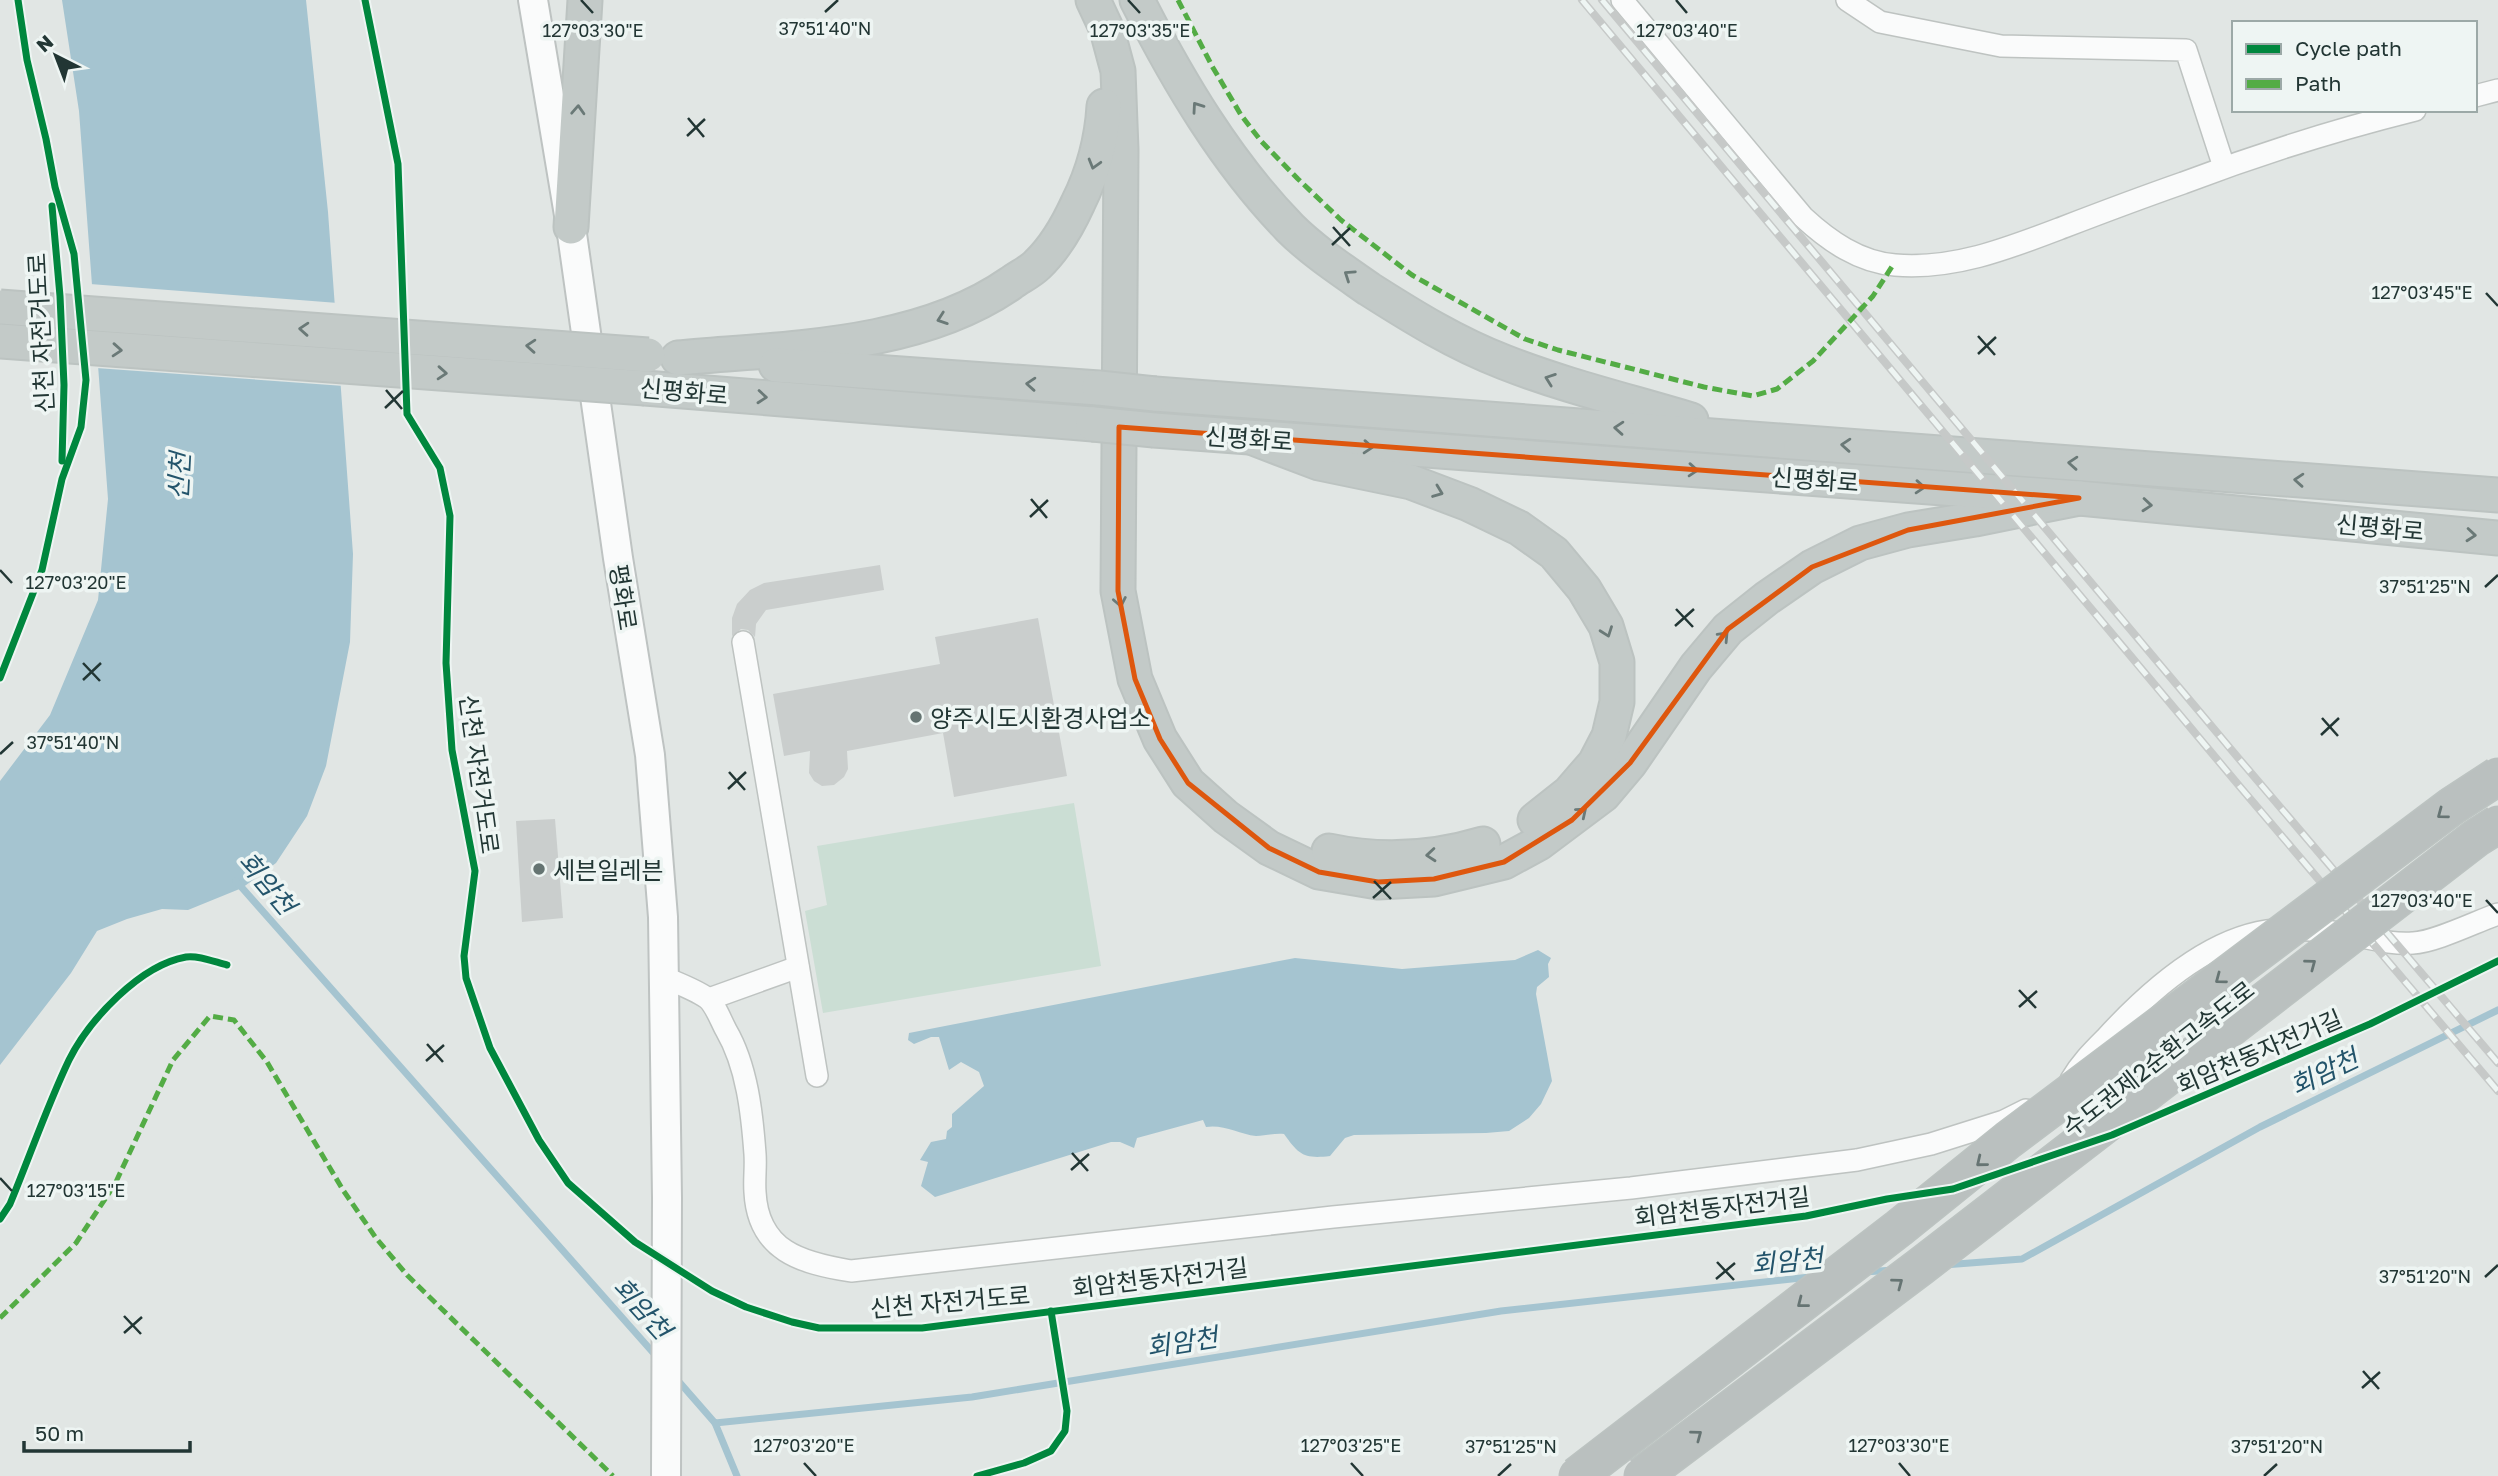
<svg xmlns="http://www.w3.org/2000/svg" width="2498" height="1476" font-family="'Golos Text','Noto Sans KR',sans-serif">
<style>
.green{fill:#cbded4}
.water{fill:#a5c4d0}
.pier{fill:#e1e6e4}
.lines{fill:none;stroke-linecap:round;stroke-linejoin:round}
.stream{stroke:#a5c4d0;stroke-width:7}
.building{fill:#cacecd}
.minor-casing{stroke:#bec3c1;stroke-width:24}
.secondary-casing{stroke:#bec3c2;stroke-width:32}
.trunk-casing{stroke:#bcc3c1;stroke-width:37}
.minor{stroke:#fafbfb;stroke-width:21}
.secondary{stroke:#fafbfb;stroke-width:28}
.trunk{stroke:#c3cac8;stroke-width:33}
.rail-casing{stroke:#c6c9c8;stroke-width:8}
.rail{stroke:#eef5f3;stroke-width:5;stroke-dasharray:16;stroke-linecap:butt}
.trunk-bridge-casing{stroke:#bcc3c1;stroke-width:37;stroke-linecap:butt}
.motorway-bridge-casing{stroke:#bcc3c1;stroke-width:40;stroke-linecap:butt}
.trunk-bridge{stroke:#c3cac8;stroke-width:33}
.motorway-bridge{stroke:#bac0bf;stroke-width:37}
.quiet{stroke:#53ac45;stroke-width:5;stroke-dasharray:10 5;stroke-linecap:butt}
.cycleway-casing{stroke:#eef5f3;stroke-width:11}
.cycleway{stroke:#00873e;stroke-width:7}
.oneway{stroke:#6a7977}
.oneway2{stroke:#667473}
.marked{fill:none;stroke:#de570e;stroke-width:5;stroke-linejoin:round}
.ticks{fill:none;stroke:#223634;stroke-width:2.5}
.poi-dot{fill:#657472;stroke:#eef5f3;stroke-width:2.5}
.labels{text-anchor:middle;dominant-baseline:central;stroke-width:7;stroke-linejoin:round;paint-order:stroke}
.street-label{font-size:24px;fill:#223634;stroke:#eef5f3}
.poi-label{font-size:24px;fill:#223634;stroke:#eef5f3;text-anchor:start}
.water-label{font-size:26px;font-style:italic;fill:#23546b;stroke:#eef5f3}
.ticks-label{font-size:18px;text-anchor:middle;fill:#223634;stroke:#eef5f3;stroke-width:7;stroke-linejoin:round;paint-order:stroke}
</style>
<rect width="100%" height="100%" fill="#e1e6e4"/>
<polygon class="green" points="1074,803 1101,966 823,1013 805,911 827,905 817,846"/>
<g class="water">
<polygon points="62,0 306,0 328,212 353,554 350,642 326,766 307,816 276,863 242,888 188,910 162,909 127,919 97,931 71,973 0,1065 0,781 50,715 98,600 108,499 79,111"/>
<path d="M1538,950L1551,958L1548,964L1549,977L1537,987L1536,994L1552,1081L1541,1104L1529,1118L1509,1131L1486,1133L1354,1135L1345,1138L1330,1156C1304,1159 1299,1155 1284,1134C1274,1133 1265,1136 1256,1136C1239,1134 1223,1124 1206,1127L1203,1120L1137,1138L1134,1148L1120,1142H1111L935,1197L921,1186L928,1162L920,1160L931,1142L946,1139L947,1131L952,1127V1114L984,1086L979,1072L961,1062L949,1070L939,1037H931L914,1044L908,1040L909,1033L1295,958L1402,969L1515,960Z"/>
</g>
<polygon class="pier" points="90,284 338,303 344,386 96,368"/>
<g class="lines">
<g class="stream">
<polyline points="236,881 657,1357"/>
<polyline points="1944,1265 2022,1259 2260,1127 2498,1010"/>
<polyline points="1864,1272 1894,1270"/>
<polyline points="674,1376 715,1423 972,1397 1501,1311 1810,1277"/>
<polyline points="715,1423 737,1476"/>
</g>
</g>
<g class="building">
<polygon points="880,565 884,590 766,610 756,624 755,637 748,630 741,629 732,636 732,618 737,604 750,590 764,583"/>
<polygon points="1038,618 1067,776 954,797 943,733 847,751 848,769 844,777 834,785 822,786 814,781 809,773 810,751 784,756 773,694 940,664 935,637"/>
<polygon points="555,819 563,918 522,922 516,821"/>
</g>
<g class="lines">
<g class="minor-casing">
<g id="minor">
<path d="M1622,0L1803,217C1829,241 1859,262 1895,265C1954,270 2009,248 2064,227C2103,212 2143,197 2183,183C2259,154 2335,130 2415,110"/>
<polyline points="1847,0 1880,22 2001,46 2186,50 2224,167"/>
<polyline points="2475,96 2498,90"/>
<polyline points="743,642 817,1076"/>
<path d="M663,977C677,983 694,989 707,998C715,1004 721,1021 726,1030C747,1066 752,1113 755,1154C756,1167 754,1179 755,1192C758,1251 801,1263 851,1271L1333,1217L1631,1188L1857,1160L1931,1144L2004,1121L2026,1110"/>
<polyline points="709,999 798,967"/>
<path d="M2071,1080C2080,1064 2092,1052 2105,1039C2147,993 2210,935 2276,930C2296,929 2320,930 2340,933C2364,936 2388,945 2413,943C2435,942 2475,922 2498,914"/>
</g>
</g>
<g class="secondary-casing">
<polyline id="secondary" points="533,0 571,227 618,558 650,755 663,917 667,1198 666,1476"/>
</g>
<g class="trunk-casing">
<g id="trunk">
<polyline points="1093,0 1107,30 1118,71 1121,150 1118,591 1135,679 1160,739 1188,783 1226,817 1269,848 1319,872 1378,882 1434,879 1504,862 1539,843 1603,795 1630,763 1696,667 1728,629 1767,598 1812,567 1860,543 1908,530 1975,519 2079,498"/>
<path d="M1137,0C1178,81 1226,162 1290,228C1313,251 1342,270 1369,289C1413,317 1455,343 1504,362C1565,386 1628,401 1691,420"/>
<polyline points="571,227 585,0"/>
<path d="M678,358C787,348 918,348 1011,283C1019,277 1030,272 1037,265C1055,248 1068,225 1078,203C1093,173 1102,140 1104,106"/>
<polyline points="776,365 1099,388"/>
<polyline points="645,388 1093,424"/>
<polyline points="1155,394 2498,495"/>
<polyline points="1154,430 2079,498 2498,538"/>
<polyline points="1256,439 1319,463 1411,482 1469,504 1519,528 1554,553 1584,589 1606,626 1617,662 1617,702 1609,736 1595,763 1569,793 1535,820"/>
<path d="M1329,851C1380,862 1433,859 1483,844"/>
</g>
</g>
<use href="#minor" class="minor"/>
<use href="#secondary" class="secondary"/>
<use href="#trunk" class="trunk"/>
<g class="rail-casing">
<g id="rail">
<polyline points="1582,0 2241,788 2498,1091"/>
<polyline points="1602,0 2240,760 2498,1063"/>
</g>
</g>
<use href="#rail" class="rail"/>
<g class="trunk-bridge-casing">
<g id="trunk-bridge">
<polyline points="0,307 648,355"/>
<polyline points="0,341 645,388"/>
<polyline points="1099,388 1155,394"/>
<polyline points="1093,424 1154,430"/>
</g>
</g>
<g class="motorway-bridge-casing">
<g id="motorway-bridge">
<polyline points="1577,1476 1899,1228 2008,1140 2452,806 2498,776"/>
<polyline points="1642,1476 1920,1267 2476,838 2498,824"/>
</g>
</g>
<use href="#trunk-bridge" class="trunk-bridge"/>
<use href="#motorway-bridge" class="motorway-bridge"/>
<g class="quiet">
<polyline points="1178,0 1212,66 1241,115 1261,141 1298,179 1341,220 1412,275 1525,339 1558,350 1704,387 1753,396 1777,389 1813,361 1873,296 1893,265"/>
<polyline points="0,1318 76,1243 115,1184 173,1060 210,1016 234,1020 267,1062 343,1190 376,1238 407,1275 613,1476"/>
</g>
<g class="cycleway-casing">
<g id="cycleway">
<polyline points="365,0 398,164 407,414 440,468 450,516 446,663 452,750 475,871 464,956 466,978 490,1048 539,1140 568,1183 635,1242 712,1291 746,1307 792,1322 819,1328 922,1328 1806,1216 1887,1199 1953,1189 2112,1135 2370,1024 2498,961"/>
<polyline points="52,206 60,296 64,385 62,461"/>
<polyline points="0,678 42,570 62,479 81,427 86,380 74,254 55,187 46,139 27,60 18,0"/>
<path d="M0,1219L10,1204C30,1156 47,1106 69,1060C89,1020 140,965 186,957C198,955 215,962 227,965"/>
<polyline points="977,1476 1024,1463 1051,1451 1065,1431 1067,1411 1051,1311"/>
</g>
</g>
<use href="#cycleway" class="cycleway"/>
</g>
<defs><path id="oneway-chevron" d="M-2-3.5L2.5 0L-2 3.5" fill="none" stroke-width="1.6" stroke-linecap="round" stroke-linejoin="round" transform="scale(1.75)"/></defs>
<g class="oneway">
<use href="#oneway-chevron" transform="translate(1197 107) rotate(-125)"/>
<use href="#oneway-chevron" transform="translate(578 110) rotate(-87)"/>
<use href="#oneway-chevron" transform="translate(1094 164) rotate(106)"/>
<use href="#oneway-chevron" transform="translate(1349 275) rotate(-146)"/>
<use href="#oneway-chevron" transform="translate(942 319) rotate(161)"/>
<use href="#oneway-chevron" transform="translate(304 329) rotate(-176)"/>
<use href="#oneway-chevron" transform="translate(531 346) rotate(-176)"/>
<use href="#oneway-chevron" transform="translate(117 350) rotate(4)"/>
<use href="#oneway-chevron" transform="translate(442 373) rotate(4)"/>
<use href="#oneway-chevron" transform="translate(1550 379) rotate(-160)"/>
<use href="#oneway-chevron" transform="translate(1031 384) rotate(-176)"/>
<use href="#oneway-chevron" transform="translate(762 397) rotate(5)"/>
<use href="#oneway-chevron" transform="translate(1619 428) rotate(-176)"/>
<use href="#oneway-chevron" transform="translate(1846 445) rotate(-176)"/>
<use href="#oneway-chevron" transform="translate(1368 447) rotate(4)"/>
<use href="#oneway-chevron" transform="translate(2073 463) rotate(-176)"/>
<use href="#oneway-chevron" transform="translate(1693 470) rotate(4)"/>
<use href="#oneway-chevron" transform="translate(2299 480) rotate(-176)"/>
<use href="#oneway-chevron" transform="translate(1920 487) rotate(4)"/>
<use href="#oneway-chevron" transform="translate(1438 492) rotate(21)"/>
<use href="#oneway-chevron" transform="translate(2147 505) rotate(5)"/>
<use href="#oneway-chevron" transform="translate(2471 535) rotate(5)"/>
<use href="#oneway-chevron" transform="translate(1120 602) rotate(79)"/>
<use href="#oneway-chevron" transform="translate(1607 632) rotate(70)"/>
<use href="#oneway-chevron" transform="translate(1724 636) rotate(-47)"/>
<use href="#oneway-chevron" transform="translate(1582 812) rotate(-40)"/>
<use href="#oneway-chevron" transform="translate(1431 855) rotate(175)"/>
</g>
<g class="oneway2">
<use href="#oneway-chevron" transform="translate(2442 814) rotate(143)"/>
<use href="#oneway-chevron" transform="translate(2311 964) rotate(-37)"/>
<use href="#oneway-chevron" transform="translate(2220 979) rotate(143)"/>
<use href="#oneway-chevron" transform="translate(1981 1162) rotate(141)"/>
<use href="#oneway-chevron" transform="translate(1898 1283) rotate(-37)"/>
<use href="#oneway-chevron" transform="translate(1802 1303) rotate(142)"/>
<use href="#oneway-chevron" transform="translate(1697 1435) rotate(-37)"/>
</g>
<path class="marked" d="M1119,427L2079,498L1908,530L1812,567L1728,629L1630,763L1572,820L1504,862L1434,879L1378,882L1319,872L1269,848L1188,783L1160,739L1135,679L1118,591Z"/>
<path class="ticks" d="M581,0L593,13M1128,0L1140,13M1676,0L1687,13M825,12L838,0M688,118L704,137M687,136L705,119M1333,227L1350,246M1332,245L1350,228M2486,293L2498,306M1978,336L1995,355M1978,354L1996,337M386,390L402,409M385,408L403,391M1031,499L1047,518M1030,517L1048,500M0,570L12,583M2485,587L2498,575M1676,609L1693,627M1675,626L1694,609M83,663L100,681M83,680L101,663M2322,718L2338,736M2321,735L2339,718M0,754L13,742M729,772L745,790M728,789L746,772M1374,881L1391,899M1373,898L1391,882M2486,900L2498,913M2019,990L2036,1008M2019,1007L2037,991M427,1044L443,1062M426,1061L444,1045M1072,1153L1088,1171M1071,1170L1089,1154M0,1178L12,1191M1717,1262L1734,1280M2485,1277L2498,1265M1716,1279L1735,1263M124,1316L141,1334M124,1333L142,1317M2363,1371L2379,1389M2362,1388L2380,1372M804,1463L816,1476M1351,1463L1363,1476M1899,1463L1910,1476M1498,1476L1511,1464M2264,1476L2277,1464"/>
<g class="poi-dot">
<circle cx="916" cy="717" r="7"/>
<circle cx="539" cy="869" r="7"/>
</g>
<g class="labels">
<g class="street-label">
<text transform="translate(40 333) rotate(-93)">신천 자전거도로</text>
<text transform="translate(684 391) rotate(5)">신평화로</text>
<text transform="translate(1249 438) rotate(4)">신평화로</text>
<text transform="translate(1815 479) rotate(4)">신평화로</text>
<text transform="translate(2380 527) rotate(5)">신평화로</text>
<text transform="translate(624 597) rotate(81)">평화로</text>
<text transform="translate(480 774) rotate(82)">신천 자전거도로</text>
<text transform="translate(2259 1051) rotate(-23)">회암천동자전거길</text>
<text transform="translate(2158 1058) rotate(-38)">수도권제2순환고속도로</text>
<text transform="translate(1722 1206) rotate(-7)">회암천동자전거길</text>
<text transform="translate(1160 1277) rotate(-7)">회암천동자전거길</text>
<text transform="translate(950 1301) rotate(-5)">신천 자전거도로</text>
</g>
<g class="poi-label">
<text x="930" y="717">양주시도시환경사업소</text>
<text x="553" y="869">세븐일레븐</text>
</g>
<g class="water-label">
<text transform="translate(179 476) rotate(-87)">신천</text>
<text transform="translate(267 883) rotate(50)">회암천</text>
<text transform="translate(2324 1072) rotate(-26)">회암천</text>
<text transform="translate(1787 1261) rotate(-6)">회암천</text>
<text transform="translate(642 1308) rotate(48)">회암천</text>
<text transform="translate(1182 1342) rotate(-9)">회암천</text>
</g>
</g>
<g class="ticks-label">
<text x="825" y="35">37°51'40"N</text>
<text x="593" y="37">127°03'30"E</text>
<text x="1140" y="37">127°03'35"E</text>
<text x="1687" y="37">127°03'40"E</text>
<text x="2422" y="299">127°03'45"E</text>
<text x="76" y="589">127°03'20"E</text>
<text x="2425" y="593">37°51'25"N</text>
<text x="73" y="749">37°51'40"N</text>
<text x="2422" y="907">127°03'40"E</text>
<text x="76" y="1197">127°03'15"E</text>
<text x="2425" y="1283">37°51'20"N</text>
<text x="804" y="1452">127°03'20"E</text>
<text x="1351" y="1452">127°03'25"E</text>
<text x="1899" y="1452">127°03'30"E</text>
<text x="1511" y="1453">37°51'25"N</text>
<text x="2277" y="1453">37°51'20"N</text>
</g>
<rect x="2232" y="21" width="245" height="91" fill="#eef5f3" stroke="#9ca9a7" stroke-width="2"/>
<rect x="2246" y="44" width="35" height="10" fill="#00873e" stroke="#9ca9a7" stroke-width="2"/>
<text x="2295" y="56" font-size="21" fill="#223634">Cycle path</text>
<rect x="2246" y="79" width="35" height="10" fill="#53ac45" stroke="#9ca9a7" stroke-width="2"/>
<text x="2295" y="91" font-size="21" fill="#223634">Path</text>
<g transform="translate(56 56) rotate(318)" stroke="#eef5f3" stroke-width="5" paint-order="stroke">
<path d="M0-5L12 26L0 18L-12 26Z" fill="#223634"/>
<text y="-10" font-size="19" font-weight="bold" text-anchor="middle" fill="#223634">N</text>
</g>
<path d="M24 1441v10h166v-10" fill="none" stroke="#223634" stroke-width="3.5"/>
<text x="35" y="1441" font-size="21" fill="#223634" stroke="#eef5f3" stroke-width="5" paint-order="stroke">50 m</text>
</svg>
